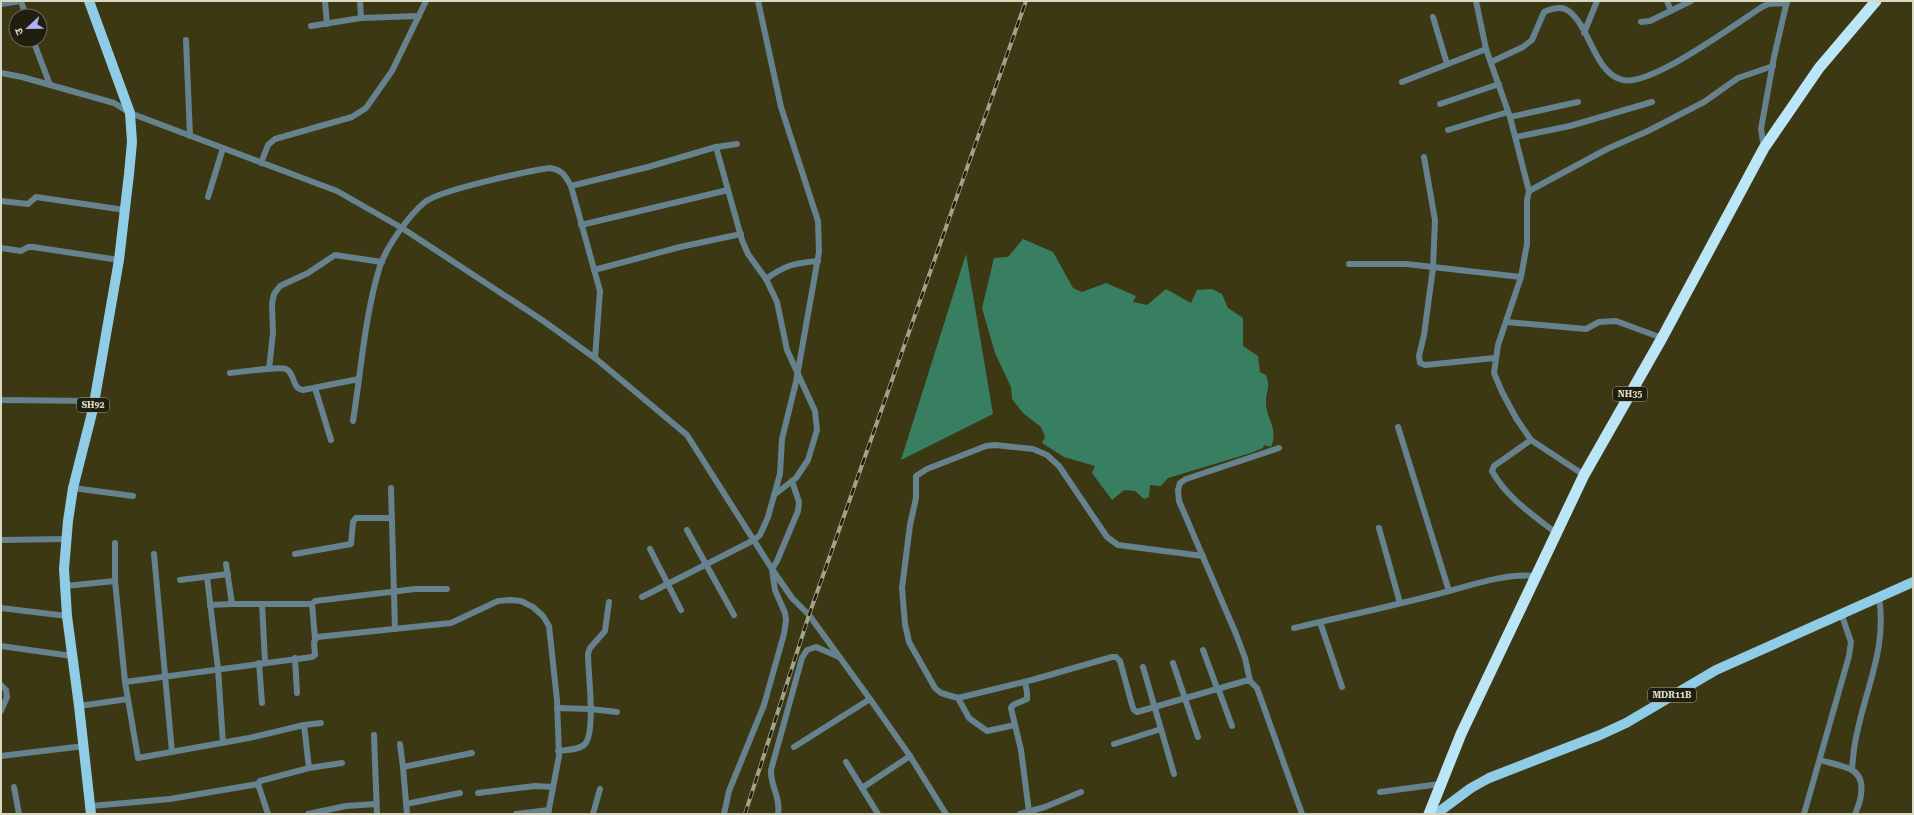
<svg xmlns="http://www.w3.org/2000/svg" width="1914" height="815" font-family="'Roboto Serif','Noto Sans Devanagari',serif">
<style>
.water{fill:#387f62}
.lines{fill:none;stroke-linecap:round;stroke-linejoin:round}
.street{stroke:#65828e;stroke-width:6}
.primary{stroke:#8fcde6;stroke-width:10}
.highway{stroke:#bbe6f8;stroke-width:11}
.rail-casing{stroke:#a4a288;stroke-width:4}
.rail{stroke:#201f0f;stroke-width:2.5;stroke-dasharray:8;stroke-linecap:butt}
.labels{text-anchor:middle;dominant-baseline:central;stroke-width:4;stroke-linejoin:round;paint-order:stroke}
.shield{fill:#201f0f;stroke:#a2a08e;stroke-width:1}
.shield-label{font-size:9px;font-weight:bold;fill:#d9d8c4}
</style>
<rect width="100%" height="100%" fill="#3b3813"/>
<g class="water">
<path d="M1023,239L1053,252L1073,288L1082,292L1106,283L1136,296L1133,302L1147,305L1166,289L1191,303L1197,290L1212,289L1222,294L1228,308L1243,318V346L1258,356L1260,372L1266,375C1271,388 1266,390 1266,402C1266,420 1279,428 1271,447L1264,445L1263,448L1251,453L1168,478L1161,486L1150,485L1149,497L1144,499L1135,491L1124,490L1112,500L1092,473L1095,466L1064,457L1042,443L1045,437L1041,427L1023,413L1012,399L1011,387L995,353L982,308L994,258L1008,257Z"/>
<polygon points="966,254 993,414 901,460"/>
</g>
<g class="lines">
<g class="street">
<polyline points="21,1 26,16"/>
<polyline points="325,1 327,24"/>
<polyline points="360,1 361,18"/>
<polyline points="1476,1 1486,49 1510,117 1529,191 1527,200 1527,244 1521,277 1498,345 1494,373 1502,392 1516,418 1531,440 1584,475"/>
<polyline points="1667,1 1671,11"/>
<polyline points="1,4 20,1"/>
<polyline points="1433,17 1447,64"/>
<polyline points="1641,22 1650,21 1691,1"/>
<polyline points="311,26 361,18 419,16"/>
<polyline points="1584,33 1597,1"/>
<polyline points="33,40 50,85"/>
<polyline points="186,40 190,136"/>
<path d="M1491,62L1523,47L1532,40L1544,12C1551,9 1561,6 1567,10C1590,24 1594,74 1623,80C1652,86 1735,24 1762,7L1768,4L1787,3"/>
<polyline points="1,73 22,77 114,103 130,113 337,191 402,228 542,320 595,358 687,435 772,569 792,598 809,615 870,699 910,756 946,814"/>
<polyline points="1402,82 1486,49"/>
<polyline points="1440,104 1499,84"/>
<polyline points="1510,117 1578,102"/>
<polyline points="1448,130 1508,112"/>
<polyline points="1516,137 1570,126 1652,102"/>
<polyline points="716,147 742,240 748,254 766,279 777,302 787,350 815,411 817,430 808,460 796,478 774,495"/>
<polyline points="1764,148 1761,129 1774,57 1787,1"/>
<polyline points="1424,157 1435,220 1433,268 1424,335 1419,356 1420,363 1425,365 1495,358"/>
<polyline points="261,163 268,145 275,139 352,117 366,108 392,71 426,1"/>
<polyline points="571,186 648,167 716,147 737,144"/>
<polyline points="1529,191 1607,149 1648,131 1704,102 1738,78 1773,66"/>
<polyline points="208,197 223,148"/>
<polyline points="1,201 28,204 36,197 125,210"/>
<polyline points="581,225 728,190"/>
<polyline points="1,248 21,251 28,247 33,247 119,260"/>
<polyline points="1349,264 1406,264 1521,277"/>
<polyline points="594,270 680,247 741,234"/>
<path d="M766,279C785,265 795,263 818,261"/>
<polyline points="1506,322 1586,329 1599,322 1616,321 1662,338"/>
<polyline points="269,369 273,333 272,304 274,294 280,286 308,273 335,255 382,262"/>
<path d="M230,373C240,372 280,366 286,369C296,374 291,388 303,390L359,379"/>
<polyline points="315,388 331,440"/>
<polyline points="1,400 94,401"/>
<path d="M353,421C361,371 365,314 380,266C387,246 409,215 425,202C440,190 528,171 550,168C562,170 565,175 571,186L600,291L595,358"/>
<polyline points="1398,427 1449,591"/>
<path d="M1531,440L1494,466L1492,471C1506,497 1533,515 1556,533"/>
<polyline points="73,488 133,496"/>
<polyline points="391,488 395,629"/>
<polyline points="1379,528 1400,603"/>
<polyline points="687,530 734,615"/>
<polyline points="1,540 66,539"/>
<polyline points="650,549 681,610"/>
<polyline points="154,554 172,752"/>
<polyline points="295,554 351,544 353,522 356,518 391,518"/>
<polyline points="1203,556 1118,545 1107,537 1059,466 1047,455 1033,449 995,445 986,446 927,469 916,476 916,498 910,525 902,588 905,624 909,642 935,688 941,693 958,698 1032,680 1112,657 1116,657 1120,661 1132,705 1134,710 1137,712 1245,681 1250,681 1257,688 1302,814"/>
<polyline points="226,564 232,604"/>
<polyline points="207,577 218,669 223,743"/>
<polyline points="180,580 228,574"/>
<polyline points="115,581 115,543"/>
<polyline points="65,586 115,581 125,682 138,758 249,738 304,725 321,723"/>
<polyline points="642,597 754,540 760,535 768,517 780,474 782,439 796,382 819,252 818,221 781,107 758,1"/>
<polyline points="262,604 265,662"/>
<polyline points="210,605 232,604 312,604"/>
<polyline points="1,608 67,616"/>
<polyline points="1320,622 1342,687"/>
<path d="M1294,628C1341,617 1388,607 1434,595C1467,587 1502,573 1536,576"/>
<polyline points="315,639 312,604 315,601 415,589 447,589"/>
<polyline points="1,646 72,656"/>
<polyline points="1203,650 1217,688"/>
<polyline points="295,658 297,693"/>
<polyline points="259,663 262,703"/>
<polyline points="1173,663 1198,737"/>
<polyline points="1143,667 1174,774"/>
<polyline points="1250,681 1245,658 1236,634 1179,501 1178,490 1180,483 1186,479 1279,448"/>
<polyline points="125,682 312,657 315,655 314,642 317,637 451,623 498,601 510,600 521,601 533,607 543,616 549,626 557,700 559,756 548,814"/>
<polyline points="1025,682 1027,692 1027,699 1013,705 1011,708 1021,750 1029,812"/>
<polyline points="1,685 6,690 7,697 1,711"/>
<polyline points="1218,688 1232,726"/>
<polyline points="958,698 969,718 987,731 1015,725"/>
<polyline points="79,706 128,699"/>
<polyline points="557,708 590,709 617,712"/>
<polyline points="374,735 377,814"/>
<polyline points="400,744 403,767"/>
<polyline points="1114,744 1161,729"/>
<polyline points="794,747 870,699"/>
<path d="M558,751C566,750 580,750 585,744C596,731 588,673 588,654L590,648L605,631L609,602"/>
<polyline points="1,756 84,746"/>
<path d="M1820,760C1830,763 1841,765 1850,769C1868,777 1861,801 1855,814"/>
<polyline points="846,762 878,814"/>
<polyline points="309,768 342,763"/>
<path d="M1852,769C1853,757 1854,745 1857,733C1867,685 1887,647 1879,597"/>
<polyline points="14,787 19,814"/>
<polyline points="862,788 910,756"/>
<polyline points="1380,792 1440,784"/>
<polyline points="478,793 535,786 553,787"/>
<polyline points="406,804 460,793"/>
<polyline points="91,806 170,799 258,784"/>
<polyline points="268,814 258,784 260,781 309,768 304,725"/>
<polyline points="308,814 346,806 376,804"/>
<polyline points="407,814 403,767 472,753"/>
<polyline points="516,814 549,810"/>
<polyline points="593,814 600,789"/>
<polyline points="724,814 729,791 764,705 784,634 786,620 785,613 775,590 772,569 777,561 798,511 799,502 792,481"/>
<path d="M778,814C781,798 770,785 771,770L802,658L807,650L816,647L839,657"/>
<polyline points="1020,814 1045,807 1081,792"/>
<polyline points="1804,814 1849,656 1851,642 1841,613"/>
</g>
<g class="primary">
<polyline points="89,1 130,113 132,142 129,174 119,260 93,409 73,488 68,521 64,569 67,616 79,706 91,814"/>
<polyline points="1436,814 1471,788 1489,778 1600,735 1626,723 1716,670 1913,582"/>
</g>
<polyline class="highway" points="1429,814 1461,734 1584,475 1662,338 1764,148 1819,68 1876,1"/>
<g class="rail-casing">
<polyline id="rail" points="745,814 809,615 1026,1"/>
</g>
<use href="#rail" class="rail"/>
</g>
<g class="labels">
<g class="shield">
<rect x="1613" y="387" width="34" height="14" rx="3"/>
<rect x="77" y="398" width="32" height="14" rx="3"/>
<rect x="1648" y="688" width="48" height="14" rx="3"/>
</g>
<g class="shield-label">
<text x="1630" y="394">NH35</text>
<text x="93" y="405">SH92</text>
<text x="1672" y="695">MDR11B</text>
</g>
</g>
<rect width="1914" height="815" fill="none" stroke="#d9d8c4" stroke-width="4"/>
<g transform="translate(28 28) rotate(248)"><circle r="19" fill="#201f0f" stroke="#6a6957"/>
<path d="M0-3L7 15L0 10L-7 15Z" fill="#afaefa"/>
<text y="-6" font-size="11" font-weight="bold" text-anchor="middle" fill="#d9d8c4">उ</text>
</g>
</svg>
